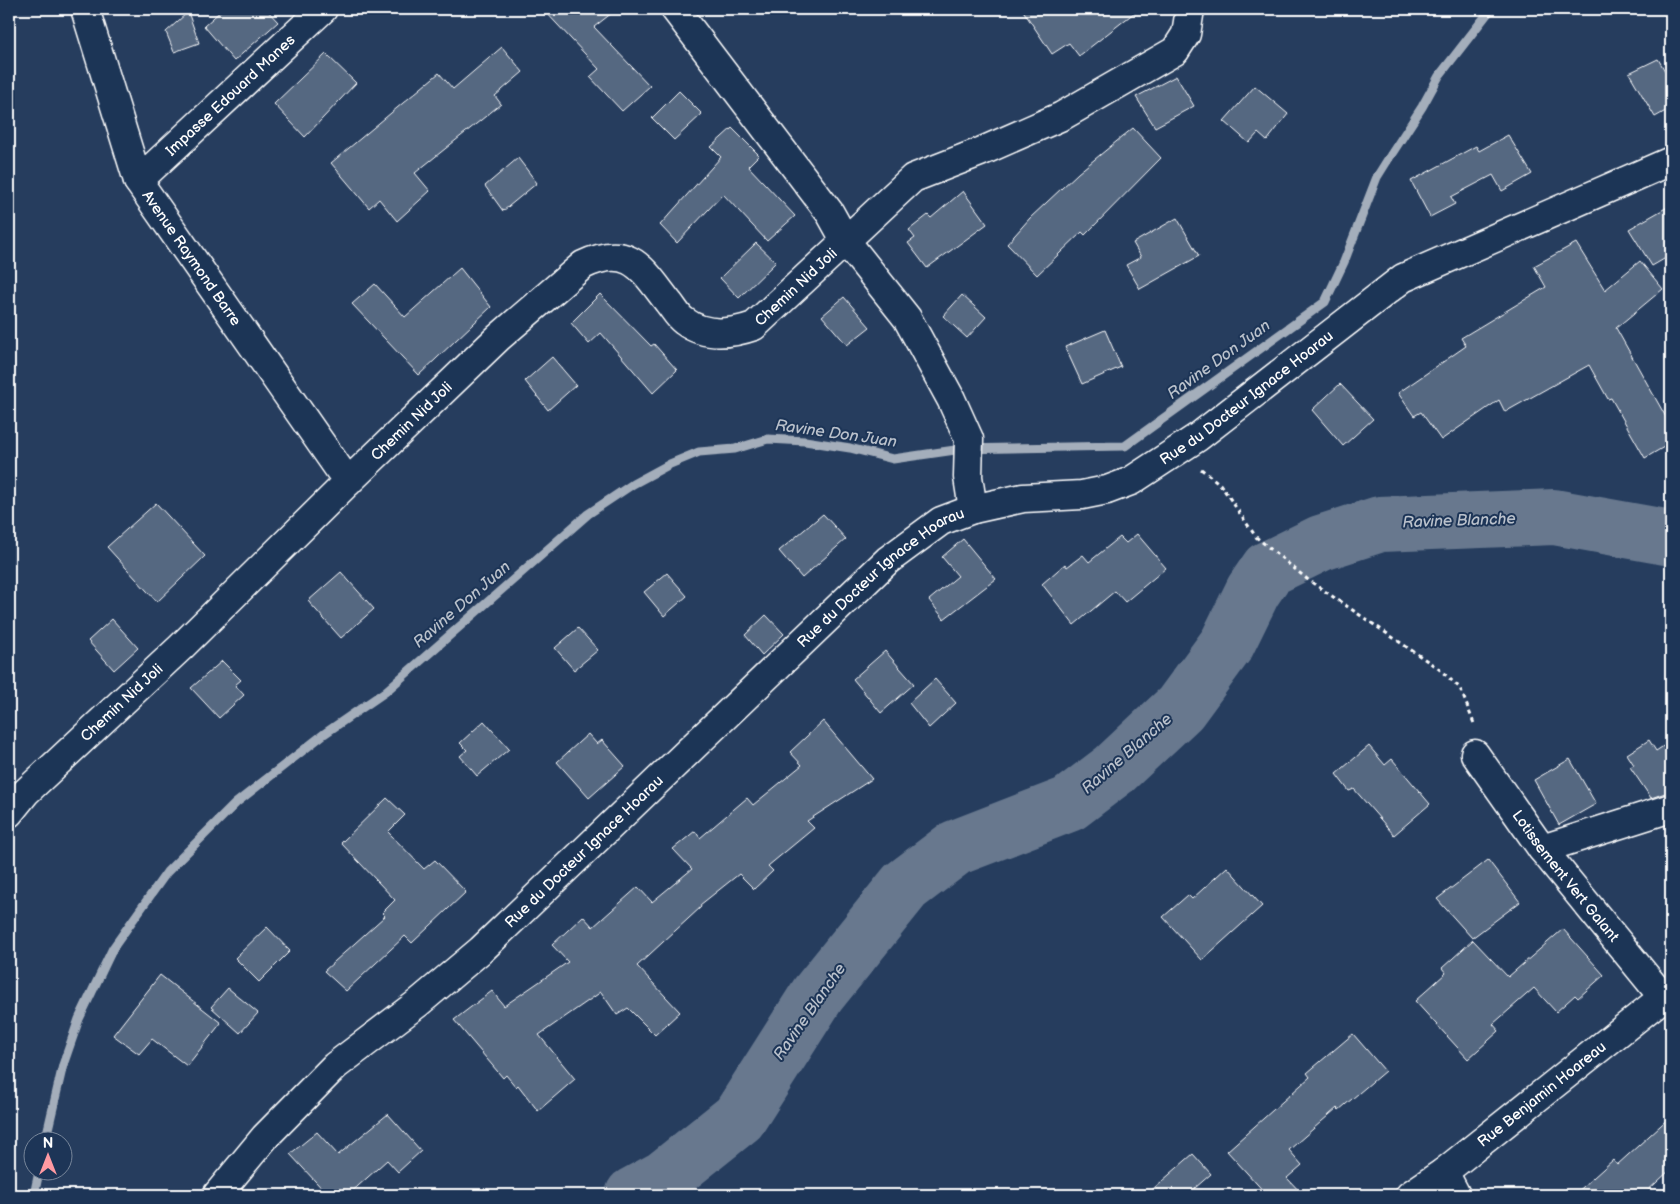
<svg xmlns="http://www.w3.org/2000/svg" width="1680" height="1204" font-family="'Balsamiq Sans',sans-serif">
<style>
.lines{fill:none;stroke-linecap:round;stroke-linejoin:round}
.stream{stroke:#a4aebb;stroke-width:9}
.river{stroke:#67788e;stroke-width:56}
.building{fill:#556781;stroke:#fff}
.minor-casing{stroke:#fff;stroke-width:31}
.path{stroke:#fff;stroke-width:3;stroke-dasharray:4 4;stroke-linecap:butt}
.minor{stroke:#1d3557;stroke-width:28}
.labels{text-anchor:middle;dominant-baseline:central;stroke-width:4;stroke-linejoin:round;paint-order:stroke}
.street-label{font-size:15px;fill:#fff;stroke:#1d3557}
.water-label{font-size:16px;font-style:italic;fill:#bbc2cc;stroke:#1d3557}
</style>
<rect width="100%" height="100%" fill="#263d5e"/>
<filter id="ink" filterUnits="userSpaceOnUse"><feTurbulence type="fractalNoise" baseFrequency=".02" numOctaves="2"/><feDisplacementMap in="SourceGraphic" scale="10" xChannelSelector="R" yChannelSelector="G"/><feConvolveMatrix kernelMatrix="1 2 1 2 8 2 1 2 1" color-interpolation-filters="sRGB"/></filter>
<g filter="url(#ink)">
<g class="lines">
<g class="stream">
<polyline points="45,1142 63,1065 79,1019 113,948 167,872 236,803 324,734 385,692 588,514 633,484 670,464 699,452 735,449 768,439 805,441 850,448 893,459 962,449 1125,446 1325,302 1344,262 1377,177 1387,161 1422,107 1439,76 1491,9"/>
<polyline points="34,1195 39,1172"/>
</g>
<polyline class="river" points="633,1195 664,1178 739,1118 818,994 905,886 955,848 1069,804 1115,769 1180,708 1227,644 1253,591 1268,569 1321,543 1380,524 1554,517 1671,538"/>
</g>
<g class="building">
<polygon points="223,9 266,9 278,22 234,61 204,26"/>
<polygon points="543,9 617,9 594,27 650,86 622,111 590,77 599,69"/>
<polygon points="1022,9 1139,9 1079,56 1069,43 1052,54"/>
<polygon points="188,12 199,43 174,52 166,32"/>
<polygon points="502,47 523,72 495,96 501,104 415,173 430,191 397,221 379,199 369,208 331,163 439,73 453,89"/>
<polygon points="326,54 356,83 305,137 274,104"/>
<polygon points="1658,59 1671,81 1671,108 1655,117 1629,73"/>
<polygon points="1176,76 1194,106 1155,127 1136,97"/>
<polygon points="1255,86 1288,114 1267,141 1258,133 1249,143 1224,121"/>
<polygon points="679,91 702,114 674,140 652,118"/>
<polygon points="732,128 759,155 748,166 795,216 767,241 723,194 677,243 660,225 721,157 711,147"/>
<polygon points="1133,128 1161,158 1085,235 1082,232 1037,275 1007,244 1030,218 1078,173"/>
<polygon points="1508,135 1532,174 1502,191 1493,175 1451,197 1455,204 1430,217 1411,181 1476,146 1479,151"/>
<polygon points="518,158 537,183 503,211 485,186"/>
<polygon points="963,191 987,224 927,268 908,243 915,238 909,230 928,215 931,218"/>
<polygon points="1671,205 1671,255 1652,266 1629,229"/>
<polygon points="1177,218 1199,256 1140,289 1126,265 1141,257 1133,243"/>
<polygon points="756,243 776,262 739,298 720,278"/>
<polygon points="1576,243 1605,290 1640,261 1663,289 1616,328 1671,426 1671,443 1645,458 1611,398 1608,399 1589,365 1505,412 1499,400 1441,440 1421,412 1414,416 1398,393 1466,346 1461,338 1546,287 1534,266"/>
<polygon points="460,268 491,307 419,375 352,304 375,284 405,317"/>
<polygon points="600,294 651,346 654,344 677,370 653,393 601,333 589,344 571,323"/>
<polygon points="962,295 986,317 967,338 943,316"/>
<polygon points="844,297 870,327 847,345 822,316"/>
<polygon points="1105,330 1121,367 1082,384 1065,347"/>
<polygon points="552,357 576,385 548,410 525,381"/>
<polygon points="1340,384 1373,419 1343,446 1312,410"/>
<polygon points="156,503 205,556 157,602 107,547"/>
<polygon points="823,514 846,539 802,578 779,551"/>
<polygon points="1137,534 1166,568 1125,602 1115,591 1074,625 1042,584 1065,564 1067,567 1083,555 1089,562 1120,537 1126,543"/>
<polygon points="963,539 996,579 944,619 929,600 958,576 942,557"/>
<polygon points="341,572 374,609 341,638 308,601"/>
<polygon points="667,573 687,596 664,616 644,592"/>
<polygon points="766,615 784,634 762,655 745,635"/>
<polygon points="112,619 138,648 114,670 88,641"/>
<polygon points="578,628 598,650 574,670 555,648"/>
<polygon points="885,651 914,684 881,713 853,679"/>
<polygon points="222,661 241,680 235,685 244,695 219,718 191,688"/>
<polygon points="935,679 956,703 929,728 909,703"/>
<polygon points="484,721 509,749 477,776 460,756 467,750 460,743"/>
<polygon points="823,721 872,779 807,821 814,828 768,866 773,871 754,889 739,874 700,905 701,907 637,966 680,1012 655,1035 628,1008 617,1015 601,992 539,1035 575,1079 538,1111 518,1085 516,1087 506,1075 503,1078 454,1020 492,991 504,1006 568,962 552,945 583,916 593,927 638,887 652,902 692,869 673,849 695,831 700,838 747,798 753,805 802,765 790,752"/>
<polygon points="588,734 597,744 602,740 625,766 589,798 557,762"/>
<polygon points="1649,740 1656,751 1671,741 1671,791 1651,798 1630,767 1634,765 1627,754"/>
<polygon points="1369,746 1385,765 1392,759 1430,804 1394,835 1354,789 1349,791 1336,774"/>
<polygon points="1570,759 1596,804 1559,825 1534,780"/>
<polygon points="387,798 405,815 388,832 424,869 435,860 466,892 412,943 405,936 346,991 324,971 385,916 382,913 395,900 341,843"/>
<polygon points="1488,860 1520,902 1472,938 1437,899"/>
<polygon points="1227,867 1262,906 1202,960 1163,917 1188,895 1192,899"/>
<polygon points="267,927 290,951 259,982 235,958"/>
<polygon points="1563,929 1604,975 1578,998 1575,995 1556,1012 1534,988 1493,1024 1499,1031 1468,1059 1415,1001 1446,973 1442,968 1473,940 1508,977"/>
<polygon points="160,975 221,1023 187,1066 152,1039 139,1054 113,1035"/>
<polygon points="228,988 258,1013 240,1033 211,1007"/>
<polygon points="1353,1034 1385,1071 1339,1110 1337,1108 1289,1150 1302,1165 1287,1178 1303,1195 1267,1195 1227,1151 1310,1077 1307,1073"/>
<polygon points="388,1114 421,1151 398,1172 387,1160 348,1195 328,1195 290,1154 317,1132 338,1155"/>
<polygon points="1671,1116 1671,1169 1643,1195 1574,1195 1613,1160 1617,1165"/>
<polygon points="1193,1154 1211,1174 1187,1195 1146,1195"/>
</g>
<g class="lines">
<g class="minor-casing">
<g id="minor">
<path id="s1" d="M85,9L138,181L348,482"/>
<polyline points="675,9 830,213 845,240 907,318 951,399 969,439 968,477 973,509"/>
<path id="s2" d="M138,181L323,9"/>
<path id="s3" d="M1475,754L1542,849L1662,996"/>
<path id="s4" d="M9,813L26,792L181,647L348,482L498,338L583,265C630,242 643,270 669,303C674,309 678,317 684,321C705,337 731,334 754,326L913,178L980,152L1062,116L1175,51L1186,34L1190,9"/>
<polyline points="1542,849 1671,808"/>
<polyline points="1444,1172 1456,1195"/>
<path id="s5" d="M217,1195L265,1137L335,1066L418,1003L481,950L888,560L941,521L973,509L1023,498L1082,495L1107,490L1131,481L1198,437L1403,278L1671,161"/>
<path id="s6" d="M1410,1195L1444,1172L1671,991"/>
</g>
</g>
<polyline class="path" points="1201,469 1220,484 1256,537 1307,579 1439,669 1460,688 1475,726"/>
<use href="#minor" class="minor"/>
</g>
</g>
<g class="labels">
<g class="street-label">
<text stroke="none"><textPath href="#s2" startOffset="126">Impasse Edouard Manes</textPath></text>
<text stroke="none"><textPath href="#s1" startOffset="274">Avenue Raymond Barre</textPath></text>
<text stroke="none"><textPath href="#s4" startOffset="1055">Chemin Nid Joli</textPath></text>
<text stroke="none"><textPath href="#s5" startOffset="1329">Rue du Docteur Ignace Hoarau</textPath></text>
<text stroke="none"><textPath href="#s4" startOffset="562">Chemin Nid Joli</textPath></text>
<text stroke="none"><textPath href="#s5" startOffset="909">Rue du Docteur Ignace Hoarau</textPath></text>
<text stroke="none"><textPath href="#s4" startOffset="158">Chemin Nid Joli</textPath></text>
<text stroke="none"><textPath href="#s5" startOffset="504">Rue du Docteur Ignace Hoarau</textPath></text>
<text stroke="none"><textPath href="#s3" startOffset="152">Lotissement Vert Galant</textPath></text>
<text stroke="none"><textPath href="#s6" startOffset="166">Rue Benjamin Hoareau</textPath></text>
</g>
<g class="water-label">
<text transform="translate(1219 360) rotate(-36)">Ravine Don Juan</text>
<text transform="translate(836 434) rotate(8)">Ravine Don Juan</text>
<text transform="translate(1459 521) rotate(-2)">Ravine Blanche</text>
<text transform="translate(462 605) rotate(-41)">Ravine Don Juan</text>
<text transform="translate(1127 754) rotate(-41)">Ravine Blanche</text>
<text transform="translate(810 1012) rotate(-55)">Ravine Blanche</text>
</g>
</g>
<rect width="1680" height="1204" fill="none" stroke="#1d3557" stroke-width="30"/>
<rect x="15" y="15" width="1650" height="1174" fill="none" stroke="#fff" stroke-width="2" filter="url(#ink)"/>
<g transform="translate(48 1156)"><circle r="24" fill="#1d3557" stroke="#77869a"/>
<path d="M0-4L9 19L0 12L-9 19Z" fill="#ff9aa2"/>
<text y="-8" font-size="14" font-weight="bold" text-anchor="middle" fill="#ffffff">N</text>
</g>
</svg>
